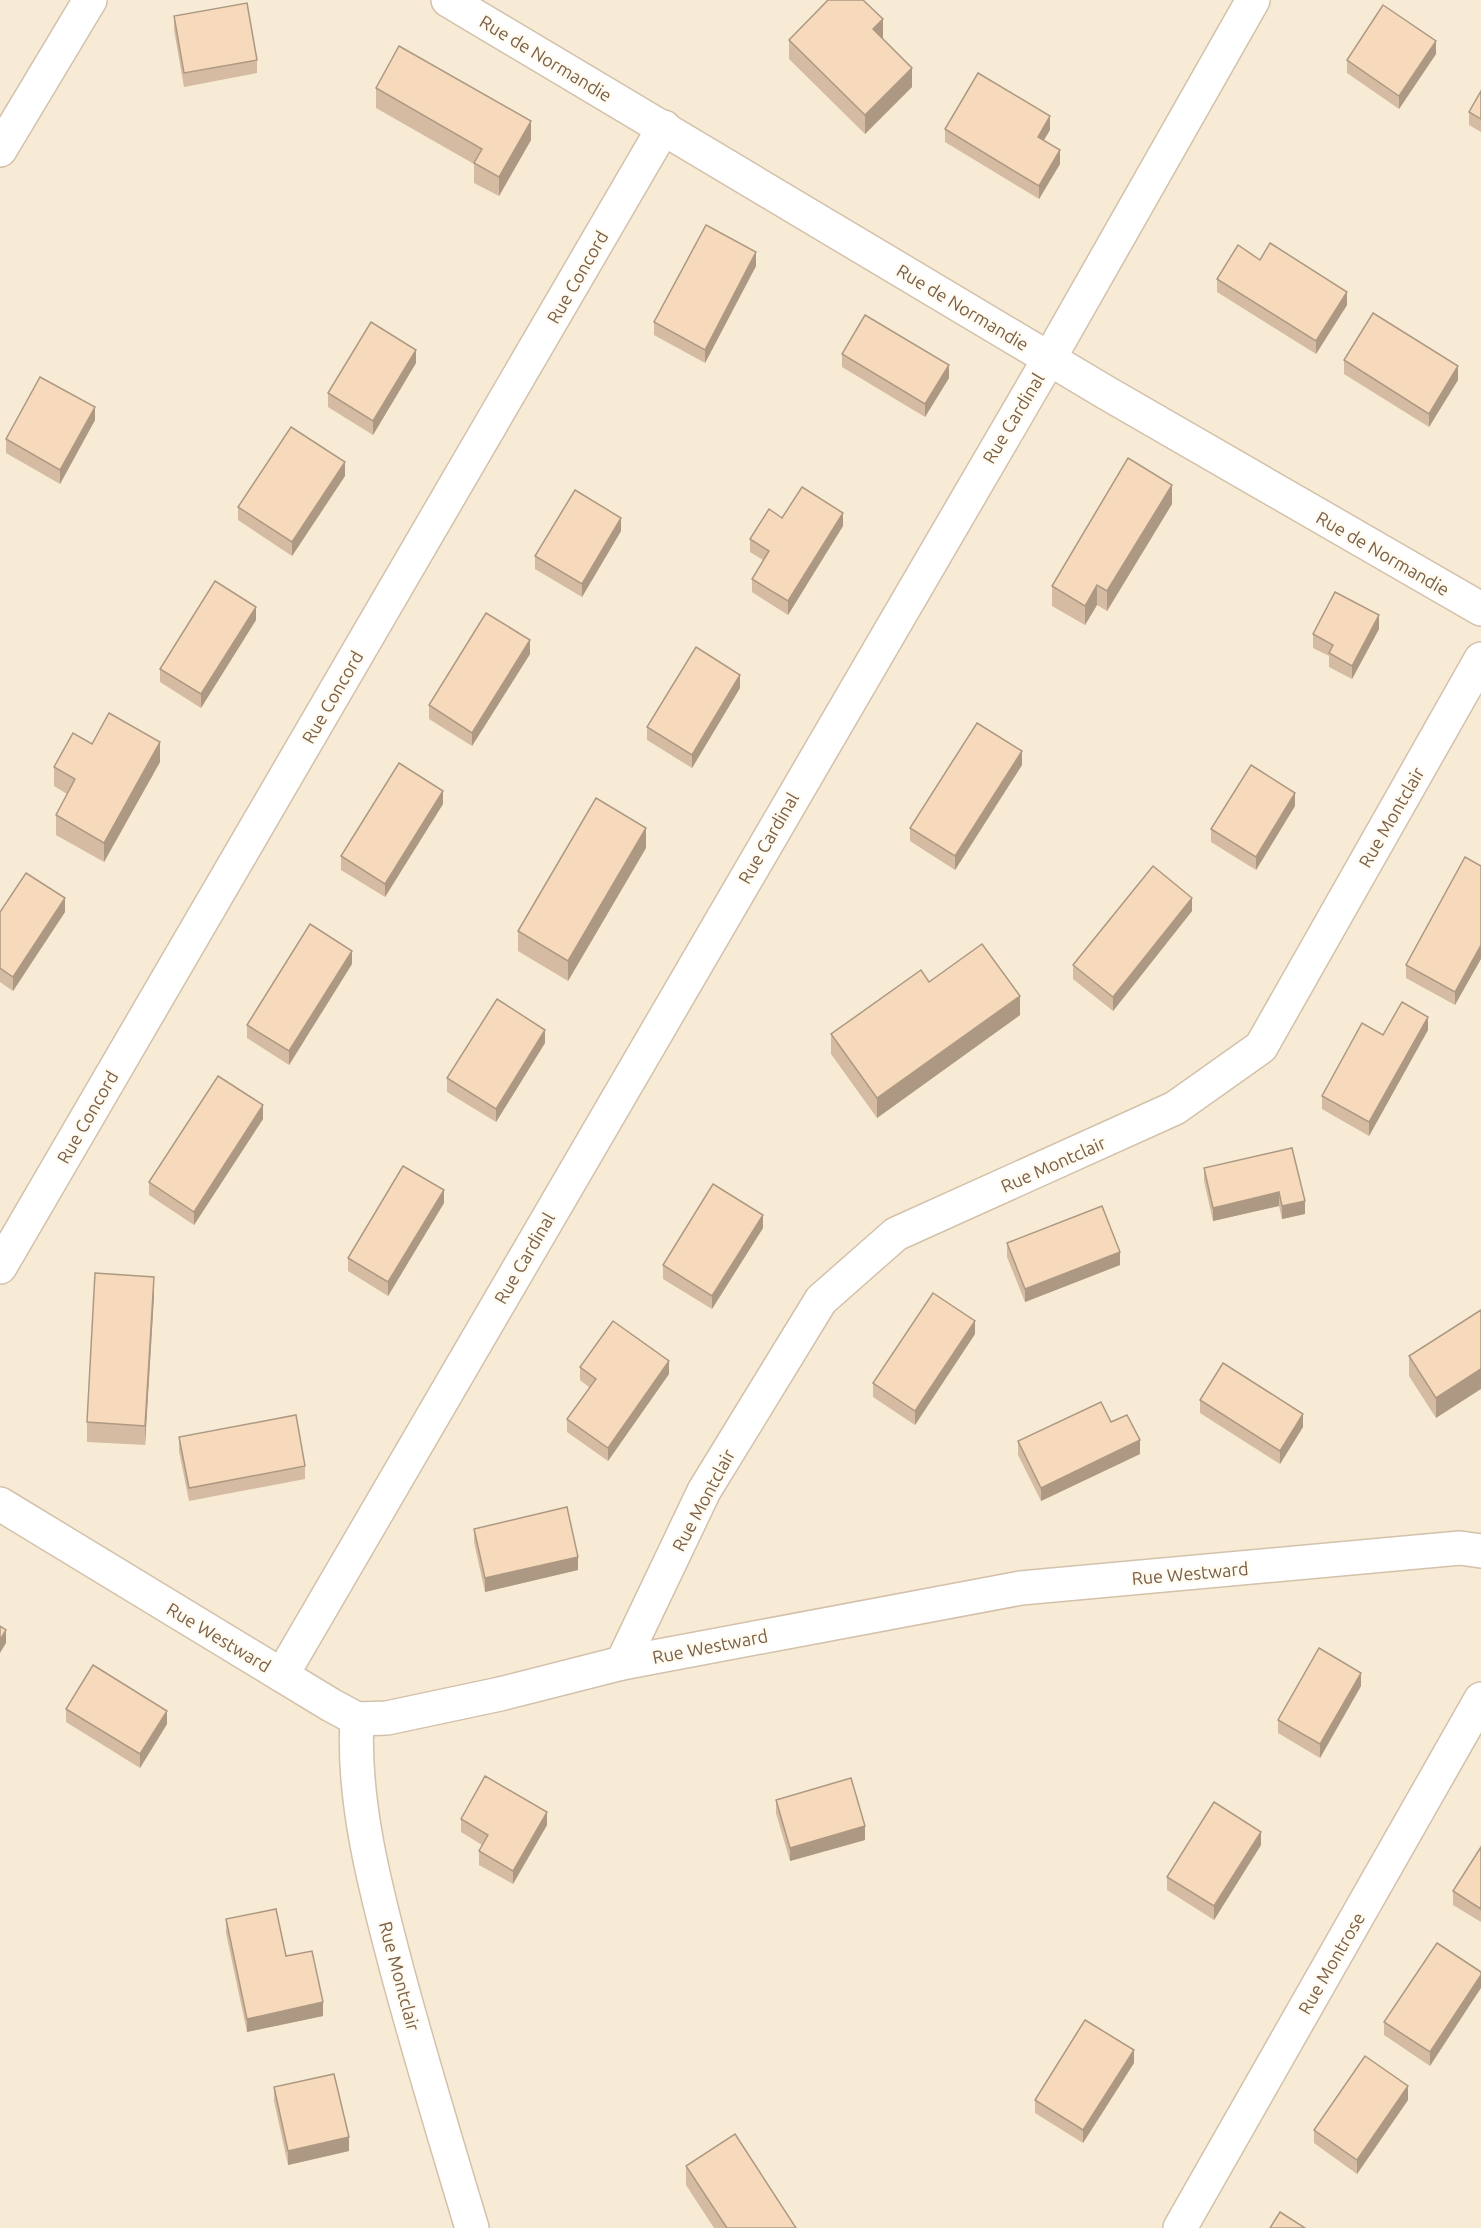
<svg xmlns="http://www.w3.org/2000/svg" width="1481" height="2228" font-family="Ubuntu,sans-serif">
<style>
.residential{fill:#f7ebd5}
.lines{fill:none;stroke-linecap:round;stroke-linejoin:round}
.minor-casing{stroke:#d3c1ab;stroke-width:36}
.minor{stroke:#fff;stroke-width:33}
.wall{fill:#d4bba1}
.shaded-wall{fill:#ad9983}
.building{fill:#f7dabb;stroke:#ad9983;stroke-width:1.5}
.labels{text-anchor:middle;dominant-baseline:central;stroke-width:4.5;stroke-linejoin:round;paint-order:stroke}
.street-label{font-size:18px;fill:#7c6047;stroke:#fffbf0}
</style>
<rect width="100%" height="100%" fill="#fff8e7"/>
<rect class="residential" x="0" y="0" width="1481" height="2228"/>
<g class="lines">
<g class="minor-casing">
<g id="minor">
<polyline points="448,0 1105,392 1481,609"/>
<polyline points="0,150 90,0"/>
<polyline points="0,1267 664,127"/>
<polyline points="0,1504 331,1705 357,1719 387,1718 500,1694 622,1663 1021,1588 1460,1548 1481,1551"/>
<polyline points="622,1663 704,1491 821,1300 896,1234 1175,1108 1261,1047 1481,659"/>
<polyline points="282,1675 1049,359 1253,0"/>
<path d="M357,1719C352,1801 376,1891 397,1970C420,2056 446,2142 472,2228"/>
<polyline points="1180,2228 1481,1699"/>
</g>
</g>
<use href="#minor" class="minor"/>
</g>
<g class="wall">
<polygon points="174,16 257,60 257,73 184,87 174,30"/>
<polygon points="883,39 912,87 865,134 789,59 789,40"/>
<polygon points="1436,54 1399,109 1347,73 1347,60"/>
<polygon points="376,88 531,140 499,196 474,183 474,164 376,108"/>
<polygon points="1481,91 1481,132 1469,125 1469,112"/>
<polygon points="945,129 1050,130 1043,140 1060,164 1039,199 945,142"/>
<polygon points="1260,260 1347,305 1316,354 1217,292 1217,279"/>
<polygon points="756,266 705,363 654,335 654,322"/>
<polygon points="842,354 949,378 925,417 842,367"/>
<polygon points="1344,360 1458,380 1429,427 1344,374"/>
<polygon points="416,363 373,435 328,407 328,393"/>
<polygon points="95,420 60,484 6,453 6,439"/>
<polygon points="345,476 292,556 238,520 238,507"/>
<polygon points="1172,504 1107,611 1097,605 1085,625 1052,606 1052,586"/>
<polygon points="782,518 843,526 788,615 752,592 752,579 763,560 750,552 750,539"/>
<polygon points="621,531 582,597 535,569 535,556"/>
<polygon points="256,620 201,708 160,682 160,669"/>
<polygon points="1379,629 1352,679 1329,667 1329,656 1313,648 1313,634"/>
<polygon points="530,654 472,746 429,719 429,705"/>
<polygon points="740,688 692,768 647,740 647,727"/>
<polygon points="92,744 160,762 104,862 56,835 56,815 67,794 54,786 54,767"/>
<polygon points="1022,765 955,870 910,841 910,828"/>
<polygon points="443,804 385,897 341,870 341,856"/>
<polygon points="1295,806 1256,870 1211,842 1211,829"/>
<polygon points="646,848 568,981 518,951 518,931"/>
<polygon points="1465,857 1455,1005 1406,978 1406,965"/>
<polygon points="1192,911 1113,1011 1073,979 1073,965"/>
<polygon points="0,912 65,912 13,991 0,982"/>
<polygon points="352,964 289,1065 247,1038 247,1025"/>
<polygon points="929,982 1020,1015 877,1118 831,1054 831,1034"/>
<polygon points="1428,1030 1369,1136 1322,1109 1322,1096 1383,1035"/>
<polygon points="545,1043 496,1122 447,1092 447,1078"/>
<polygon points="263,1119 194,1225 149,1195 149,1182"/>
<polygon points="1292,1148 1305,1214 1282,1219 1279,1206 1213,1221 1204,1181 1204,1168"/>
<polygon points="444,1203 388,1296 348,1271 348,1258"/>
<polygon points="763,1228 712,1309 663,1279 663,1265"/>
<polygon points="1007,1243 1120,1265 1025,1302 1007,1257"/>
<polygon points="154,1296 145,1445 87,1442 87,1422"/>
<polygon points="1481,1310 1436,1418 1409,1376 1409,1356"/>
<polygon points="975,1334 915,1425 873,1397 873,1383"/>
<polygon points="580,1367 669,1374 608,1461 567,1432 567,1419 590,1388 580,1380"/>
<polygon points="1200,1400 1303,1427 1280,1464 1200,1413"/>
<polygon points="179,1437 305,1466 305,1479 189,1501 179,1451"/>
<polygon points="1018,1441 1140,1454 1041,1501 1018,1455"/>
<polygon points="474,1529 578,1570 485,1592 474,1542"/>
<polygon points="1361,1686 1320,1758 1278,1733 1278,1720"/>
<polygon points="66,1709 167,1724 140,1768 66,1722"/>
<polygon points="776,1800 865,1840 790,1861 776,1813"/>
<polygon points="461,1819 547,1825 513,1884 479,1865 479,1851 482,1845 461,1832"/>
<polygon points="1261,1845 1214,1920 1167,1890 1167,1877"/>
<polygon points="1481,1847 1481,1922 1453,1905 1453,1891"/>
<polygon points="226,1919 323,2016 247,2032 226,1933"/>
<polygon points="1437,1943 1430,2066 1384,2035 1384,2022"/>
<polygon points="1134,2063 1083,2143 1035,2113 1035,2100"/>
<polygon points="274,2087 349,2151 288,2165 274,2101"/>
<polygon points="1408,2100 1357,2174 1314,2143 1314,2130"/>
<polygon points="686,2166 796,2228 714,2228 686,2185"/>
</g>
<g class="shaded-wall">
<polygon points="883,19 883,39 873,29"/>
<polygon points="1436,41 1436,54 1399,109 1399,96"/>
<polygon points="912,68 912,87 865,134 865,115"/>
<polygon points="1050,116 1050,130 1038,150 1038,137"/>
<polygon points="531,121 531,140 499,196 499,177"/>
<polygon points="1060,150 1060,164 1039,199 1039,186"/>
<polygon points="756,252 756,266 705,363 705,350"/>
<polygon points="1347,292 1347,305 1316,354 1316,341"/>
<polygon points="416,350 416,363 373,435 373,421"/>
<polygon points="949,365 949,378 925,417 925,404"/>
<polygon points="1458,366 1458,380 1429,427 1429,414"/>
<polygon points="95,407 95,420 60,484 60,470"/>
<polygon points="345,462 345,476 292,556 292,542"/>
<polygon points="1172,485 1172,504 1107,611 1107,591"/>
<polygon points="843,513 843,526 788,615 788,601"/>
<polygon points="621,518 621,531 582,597 582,584"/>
<polygon points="1097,585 1097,605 1085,625 1085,606"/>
<polygon points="256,607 256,620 201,708 201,694"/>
<polygon points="1379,615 1379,629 1352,679 1352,666"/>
<polygon points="530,640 530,654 472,746 472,733"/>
<polygon points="740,675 740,688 692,768 692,755"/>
<polygon points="160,742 160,762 104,862 104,843"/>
<polygon points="1022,751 1022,765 955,870 955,856"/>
<polygon points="443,791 443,804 385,897 385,884"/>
<polygon points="1295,793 1295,806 1256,870 1256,857"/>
<polygon points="646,828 646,848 568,981 568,961"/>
<polygon points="65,898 65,912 13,991 13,977"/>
<polygon points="1192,898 1192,911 1113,1011 1113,997"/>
<polygon points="1481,945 1481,959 1455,1005 1455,992"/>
<polygon points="352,951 352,964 289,1065 289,1051"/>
<polygon points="1020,996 1020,1015 877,1118 877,1098"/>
<polygon points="1428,1017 1428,1030 1369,1136 1369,1122"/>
<polygon points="545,1030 545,1043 496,1122 496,1109"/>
<polygon points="263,1105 263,1119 194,1225 194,1212"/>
<polygon points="444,1190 444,1203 388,1296 388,1282"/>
<polygon points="1279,1192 1279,1206 1213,1221 1213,1208"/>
<polygon points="1305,1201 1305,1214 1282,1219 1282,1206"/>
<polygon points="763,1215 763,1228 712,1309 712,1296"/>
<polygon points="1120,1252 1120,1265 1025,1302 1025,1289"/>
<polygon points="154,1277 154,1296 145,1445 145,1426"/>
<polygon points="975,1321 975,1334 915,1425 915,1411"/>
<polygon points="669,1361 669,1374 608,1461 608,1448"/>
<polygon points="1481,1369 1481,1389 1436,1418 1436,1398"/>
<polygon points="1303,1414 1303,1427 1280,1464 1280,1451"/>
<polygon points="1140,1440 1140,1454 1041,1501 1041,1488"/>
<polygon points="578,1557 578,1570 485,1592 485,1578"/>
<polygon points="6,1630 6,1643 0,1653 0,1640"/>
<polygon points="1361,1673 1361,1686 1320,1758 1320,1744"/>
<polygon points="167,1711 167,1724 140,1768 140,1754"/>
<polygon points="547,1812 547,1825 513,1884 513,1871"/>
<polygon points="865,1826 865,1840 790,1861 790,1848"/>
<polygon points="1261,1832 1261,1845 1214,1920 1214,1906"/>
<polygon points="1481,1975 1481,1988 1430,2066 1430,2052"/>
<polygon points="323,2002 323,2016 247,2032 247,2019"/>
<polygon points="1134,2050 1134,2063 1083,2143 1083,2130"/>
<polygon points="1408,2086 1408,2100 1357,2174 1357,2160"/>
<polygon points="349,2137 349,2151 288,2165 288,2151"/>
</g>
<g class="building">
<polygon points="828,0 863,0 883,19 873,29 912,68 865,115 789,40"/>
<polygon points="247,3 257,60 184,73 174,16"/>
<polygon points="1383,5 1436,41 1399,96 1347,60"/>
<polygon points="399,46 531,121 499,177 474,163 482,149 376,88"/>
<polygon points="978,73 1050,116 1038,137 1060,150 1039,186 945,129"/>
<polygon points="1481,91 1481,119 1469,112"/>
<polygon points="706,225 756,252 705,350 654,322"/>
<polygon points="1270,243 1347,292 1316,341 1217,279 1238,245 1260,260"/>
<polygon points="1373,313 1458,366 1429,414 1344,360"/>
<polygon points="865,315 949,365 925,404 842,354"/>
<polygon points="371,322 416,350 373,421 328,393"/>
<polygon points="40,377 95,407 60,470 6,439"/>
<polygon points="291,427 345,462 292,542 238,507"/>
<polygon points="1128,458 1172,485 1107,591 1097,585 1085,606 1052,586"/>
<polygon points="802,487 843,513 788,601 752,579 769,551 750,539 769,509 782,518"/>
<polygon points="575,490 621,518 582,584 535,556"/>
<polygon points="215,581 256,607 201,694 160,669"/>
<polygon points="1335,592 1379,615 1352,666 1329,653 1333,645 1313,634"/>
<polygon points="486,613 530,640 472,733 429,705"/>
<polygon points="696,647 740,675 692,755 647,727"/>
<polygon points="109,713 160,742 104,843 56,815 75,779 54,767 73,733 92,744"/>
<polygon points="977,723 1022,751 955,856 910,828"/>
<polygon points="399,763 443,791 385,884 341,856"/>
<polygon points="1251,765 1295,793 1256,857 1211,829"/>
<polygon points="596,798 646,828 568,961 518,931"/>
<polygon points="1465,857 1481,866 1481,945 1455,992 1406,965"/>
<polygon points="1153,866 1192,898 1113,997 1073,965"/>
<polygon points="26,873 65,898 13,977 0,968 0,912"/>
<polygon points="310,924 352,951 289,1051 247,1025"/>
<polygon points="982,944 1020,996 877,1098 831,1034 921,970 929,982"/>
<polygon points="497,999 545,1030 496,1109 447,1078"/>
<polygon points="1402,1002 1428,1017 1369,1122 1322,1096 1362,1023 1383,1035"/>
<polygon points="218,1076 263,1105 194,1212 149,1182"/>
<polygon points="1292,1148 1305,1201 1282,1206 1279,1192 1213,1208 1204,1168"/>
<polygon points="403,1166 444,1190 388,1282 348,1258"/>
<polygon points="713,1184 763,1215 712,1296 663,1265"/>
<polygon points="1102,1206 1120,1252 1025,1289 1007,1243"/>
<polygon points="95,1273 154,1277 145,1426 87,1422"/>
<polygon points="933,1293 975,1321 915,1411 873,1383"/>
<polygon points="1481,1310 1481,1369 1436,1398 1409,1356"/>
<polygon points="613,1321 669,1361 608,1448 567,1419 596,1379 580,1367"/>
<polygon points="1223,1363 1303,1414 1280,1451 1200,1400"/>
<polygon points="1101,1402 1111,1422 1127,1415 1140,1440 1041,1488 1018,1441"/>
<polygon points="296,1415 305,1466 189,1488 179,1437"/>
<polygon points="567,1507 578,1557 485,1578 474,1529"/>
<polygon points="0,1626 6,1630 0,1640"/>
<polygon points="1319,1648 1361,1673 1320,1744 1278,1720"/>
<polygon points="93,1665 167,1711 140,1754 66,1709"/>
<polygon points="485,1776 547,1812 513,1871 479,1851 488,1835 461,1819"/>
<polygon points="851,1778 865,1826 790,1848 776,1800"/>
<polygon points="1214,1802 1261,1832 1214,1906 1167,1877"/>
<polygon points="1481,1847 1481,1909 1453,1891"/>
<polygon points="276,1909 286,1956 312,1951 323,2002 247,2019 226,1919"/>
<polygon points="1437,1943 1481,1972 1481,1975 1430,2052 1384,2022"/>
<polygon points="1085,2020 1134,2050 1083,2130 1035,2100"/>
<polygon points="1365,2056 1408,2086 1357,2160 1314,2130"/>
<polygon points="334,2074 349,2137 288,2151 274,2087"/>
<polygon points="735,2134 796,2228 727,2228 686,2166"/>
<polygon points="1280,2212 1305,2228 1270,2228"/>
</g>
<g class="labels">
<g class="street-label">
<text transform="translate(546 58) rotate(31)">Rue de Normandie</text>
<text transform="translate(577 277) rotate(-60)">Rue Concord</text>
<text transform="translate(963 307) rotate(31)">Rue de Normandie</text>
<text transform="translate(1013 418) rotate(-59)">Rue Cardinal</text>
<text transform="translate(1383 553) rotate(30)">Rue de Normandie</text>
<text transform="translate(332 697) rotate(-60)">Rue Concord</text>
<text transform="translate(1391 817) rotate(-60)">Rue Montclair</text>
<text transform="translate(768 838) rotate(-60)">Rue Cardinal</text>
<text transform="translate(87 1117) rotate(-60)">Rue Concord</text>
<text transform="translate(1053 1164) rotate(-24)">Rue Montclair</text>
<text transform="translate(524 1258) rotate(-60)">Rue Cardinal</text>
<text transform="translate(703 1500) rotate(-62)">Rue Montclair</text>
<text transform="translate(1190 1573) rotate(-5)">Rue Westward</text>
<text transform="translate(219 1637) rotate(31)">Rue Westward</text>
<text transform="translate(710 1646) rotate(-11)">Rue Westward</text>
<text transform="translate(1331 1963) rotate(-60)">Rue Montrose</text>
<text transform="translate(400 1976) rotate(75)">Rue Montclair</text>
</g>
</g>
</svg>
